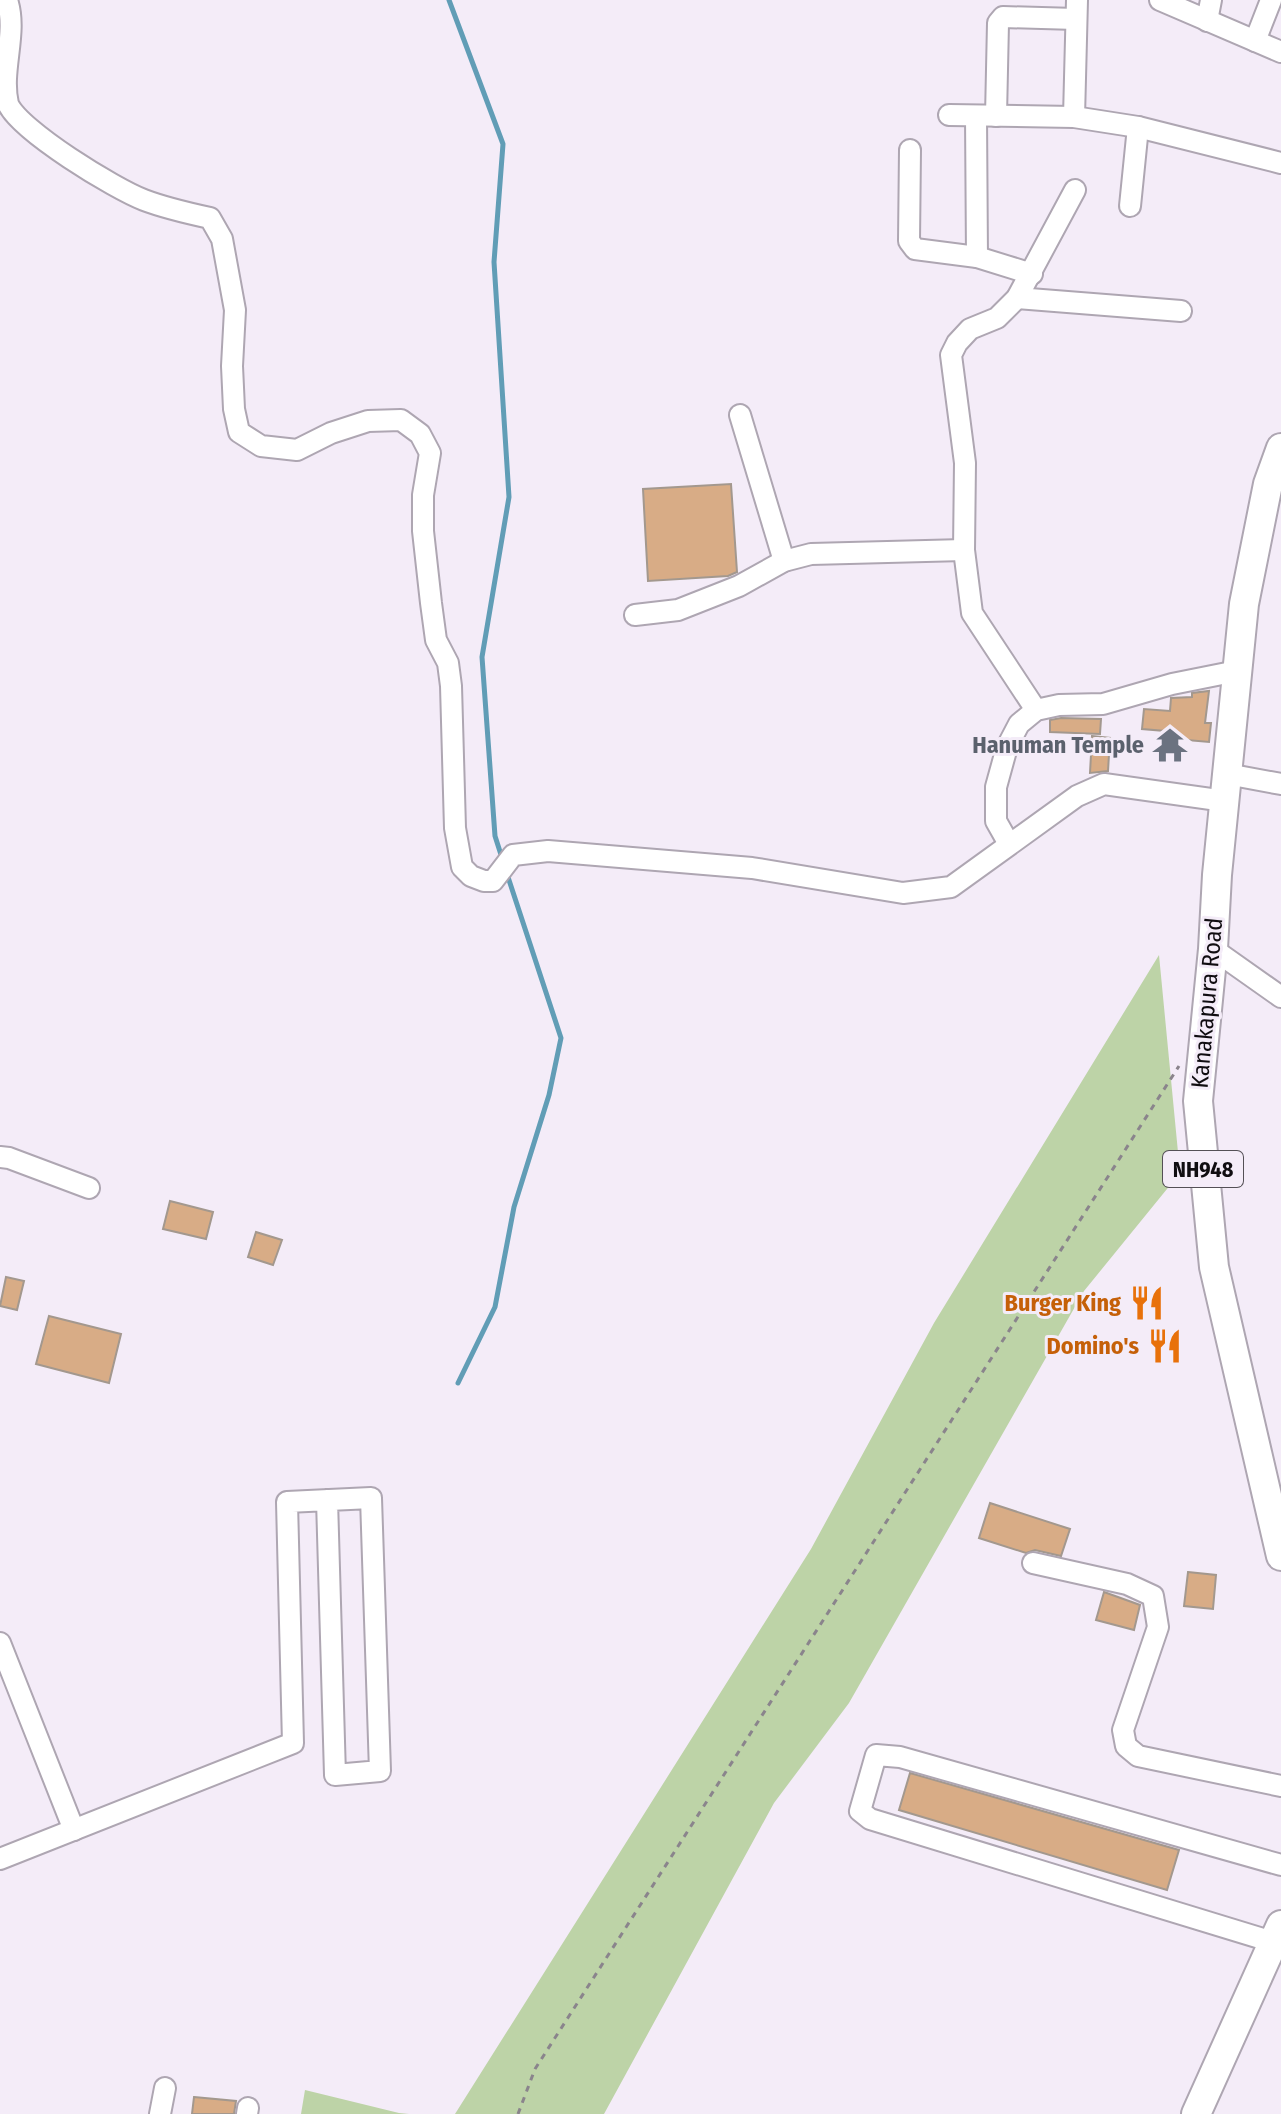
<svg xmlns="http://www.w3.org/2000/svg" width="1281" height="2114" font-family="'Fira Sans Condensed',sans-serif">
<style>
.green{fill:#bdd3a7}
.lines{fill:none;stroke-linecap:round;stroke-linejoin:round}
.stream{stroke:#619db6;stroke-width:5}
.building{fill:#d8ac86;stroke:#a3988e;stroke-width:2}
.minor-casing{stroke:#aea6b2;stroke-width:24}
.highway-casing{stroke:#aea6b2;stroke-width:32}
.path{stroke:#8a848c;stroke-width:3;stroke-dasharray:6 6;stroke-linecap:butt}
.minor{stroke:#fff;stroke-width:20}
.highway{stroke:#fff;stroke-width:28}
.labels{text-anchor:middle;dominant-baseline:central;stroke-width:6;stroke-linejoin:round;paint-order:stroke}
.shield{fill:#f4ecf8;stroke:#545056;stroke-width:2}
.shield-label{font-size:22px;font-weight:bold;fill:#100d11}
.worship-label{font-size:24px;font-weight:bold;fill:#5b616d;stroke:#f4ecf8;text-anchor:end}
.street-label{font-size:24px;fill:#100d11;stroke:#f4ecf8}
.food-label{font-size:24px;font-weight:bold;fill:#c56008;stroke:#f4ecf8;text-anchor:end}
</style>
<rect width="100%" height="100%" fill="#f4ecf8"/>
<g class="green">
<polygon points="1159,955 1180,1173 1084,1291 849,1703 774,1803 604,2114 455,2114 811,1549 934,1323"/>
<polygon points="305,2090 399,2113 409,2114 301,2114"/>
</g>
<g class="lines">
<g class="stream">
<polyline points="449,0 503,144 494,262 509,497 482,657 495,836 503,861"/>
<polyline points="458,1383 495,1307 514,1207 549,1095 561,1038 507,874"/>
</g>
</g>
<g class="building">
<polygon points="731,484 737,572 728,576 648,581 643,489"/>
<polygon points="1209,691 1205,723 1211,723 1209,742 1176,739 1177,732 1142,729 1144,709 1170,711 1171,698 1192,697 1192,693"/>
<polygon points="1061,718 1101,719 1100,734 1050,732 1050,720"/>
<polygon points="1092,736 1110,738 1108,771 1090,773"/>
<polygon points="170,1201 213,1212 206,1239 163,1229"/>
<polygon points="256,1232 282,1240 273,1265 248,1257"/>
<polygon points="6,1277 24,1281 17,1310 0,1306"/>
<polygon points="49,1316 121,1334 109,1383 36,1364"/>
<polygon points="990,1503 1070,1529 1061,1556 1035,1550 1026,1553 979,1538"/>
<polygon points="1188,1572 1216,1575 1213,1609 1184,1606"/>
<polygon points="1104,1592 1140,1605 1134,1630 1096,1620"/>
<polygon points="910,1773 1179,1850 1167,1890 899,1810"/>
<polygon points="194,2097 236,2101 234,2114 192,2114"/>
</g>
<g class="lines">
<g class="minor-casing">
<g id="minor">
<path d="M7,0C18,33 0,70 8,104C20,131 115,189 144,200C165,208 187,213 210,218L222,239L235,310L232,366L234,409L239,432L261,446L297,450L331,433L368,421L401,420L420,434L430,453L423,495V531L431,603L436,640L448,663L451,686L455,828L462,867L471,876L484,881H493L513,855L548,851L752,868L903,893L951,887L1077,796L1104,784L1225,801"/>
<polyline points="1160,0 1281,52"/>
<polyline points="1207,21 1211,0"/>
<polyline points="1255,41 1271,0"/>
<polyline points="949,115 1074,117 1138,127 1281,163"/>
<polyline points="976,116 977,257"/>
<polyline points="996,116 998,23 1003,17 1076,19"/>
<polyline points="1074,117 1077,0"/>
<polyline points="910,150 909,241 915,249 977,257 1032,274"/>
<polyline points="1130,206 1138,127"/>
<polyline points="1017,298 1181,311"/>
<polyline points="740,415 784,561"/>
<polyline points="635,615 678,610 739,586 784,561 811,554 964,550"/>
<polyline points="1036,710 972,613 964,550 965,463 951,355 957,343 970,329 997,318 1017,298 1075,190"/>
<polyline points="1227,774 1281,784"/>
<polyline points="1009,844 996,821 996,787 1007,747 1019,724 1036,710 1059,705 1103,704 1172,684 1237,671"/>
<polyline points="1213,949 1281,997"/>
<polyline points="0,1157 9,1158 89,1188"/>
<polyline points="1033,1563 1127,1584 1153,1596 1158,1627 1123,1730 1126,1746 1138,1756 1281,1786"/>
<polyline points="0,1643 74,1830"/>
<polyline points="0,1859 293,1743 287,1502 371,1498 380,1771 335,1775 327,1500"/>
<polyline points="1273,1942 870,1819 860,1811 876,1755 900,1757 1281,1865"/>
<polyline points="160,2114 165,2088"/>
<polyline points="247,2114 248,2108"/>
</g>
</g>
<g class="highway-casing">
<g id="highway">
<polyline points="1281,448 1268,484 1244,604 1217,875 1213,949 1198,1101 1214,1267 1281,1556"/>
<polyline points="1196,2114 1281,1925"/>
</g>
</g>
<polyline class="path" points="518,2114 535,2069 1179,1066"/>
<use href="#minor" class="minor"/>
<use href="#highway" class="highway"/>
</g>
<defs>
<g id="temple-bare" transform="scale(2.76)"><path d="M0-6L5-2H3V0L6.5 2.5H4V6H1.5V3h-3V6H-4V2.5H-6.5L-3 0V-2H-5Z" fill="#6b7280" stroke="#f4ecf8" stroke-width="2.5" paint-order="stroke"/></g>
<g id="restaurant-bare" transform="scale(2.76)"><path d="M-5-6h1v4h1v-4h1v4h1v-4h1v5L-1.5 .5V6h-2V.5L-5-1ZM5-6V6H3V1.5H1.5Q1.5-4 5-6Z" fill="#e8710a" stroke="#f4ecf8" stroke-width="2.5" paint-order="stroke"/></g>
</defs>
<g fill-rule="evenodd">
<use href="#temple-bare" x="1170" y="745"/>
<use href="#restaurant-bare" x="1147" y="1303"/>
<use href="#restaurant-bare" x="1165" y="1346"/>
</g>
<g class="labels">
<rect class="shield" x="1163" y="1151" width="80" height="36" rx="6"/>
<g class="shield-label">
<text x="1203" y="1169">NH948</text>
</g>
<g class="worship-label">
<text x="1144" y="745">Hanuman Temple</text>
</g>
<g class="street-label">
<text transform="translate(1207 1003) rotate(-85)">Kanakapura Road</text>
</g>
<g class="food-label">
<text x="1121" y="1303">Burger King</text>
<text x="1139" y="1346">Domino's</text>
</g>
</g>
</svg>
